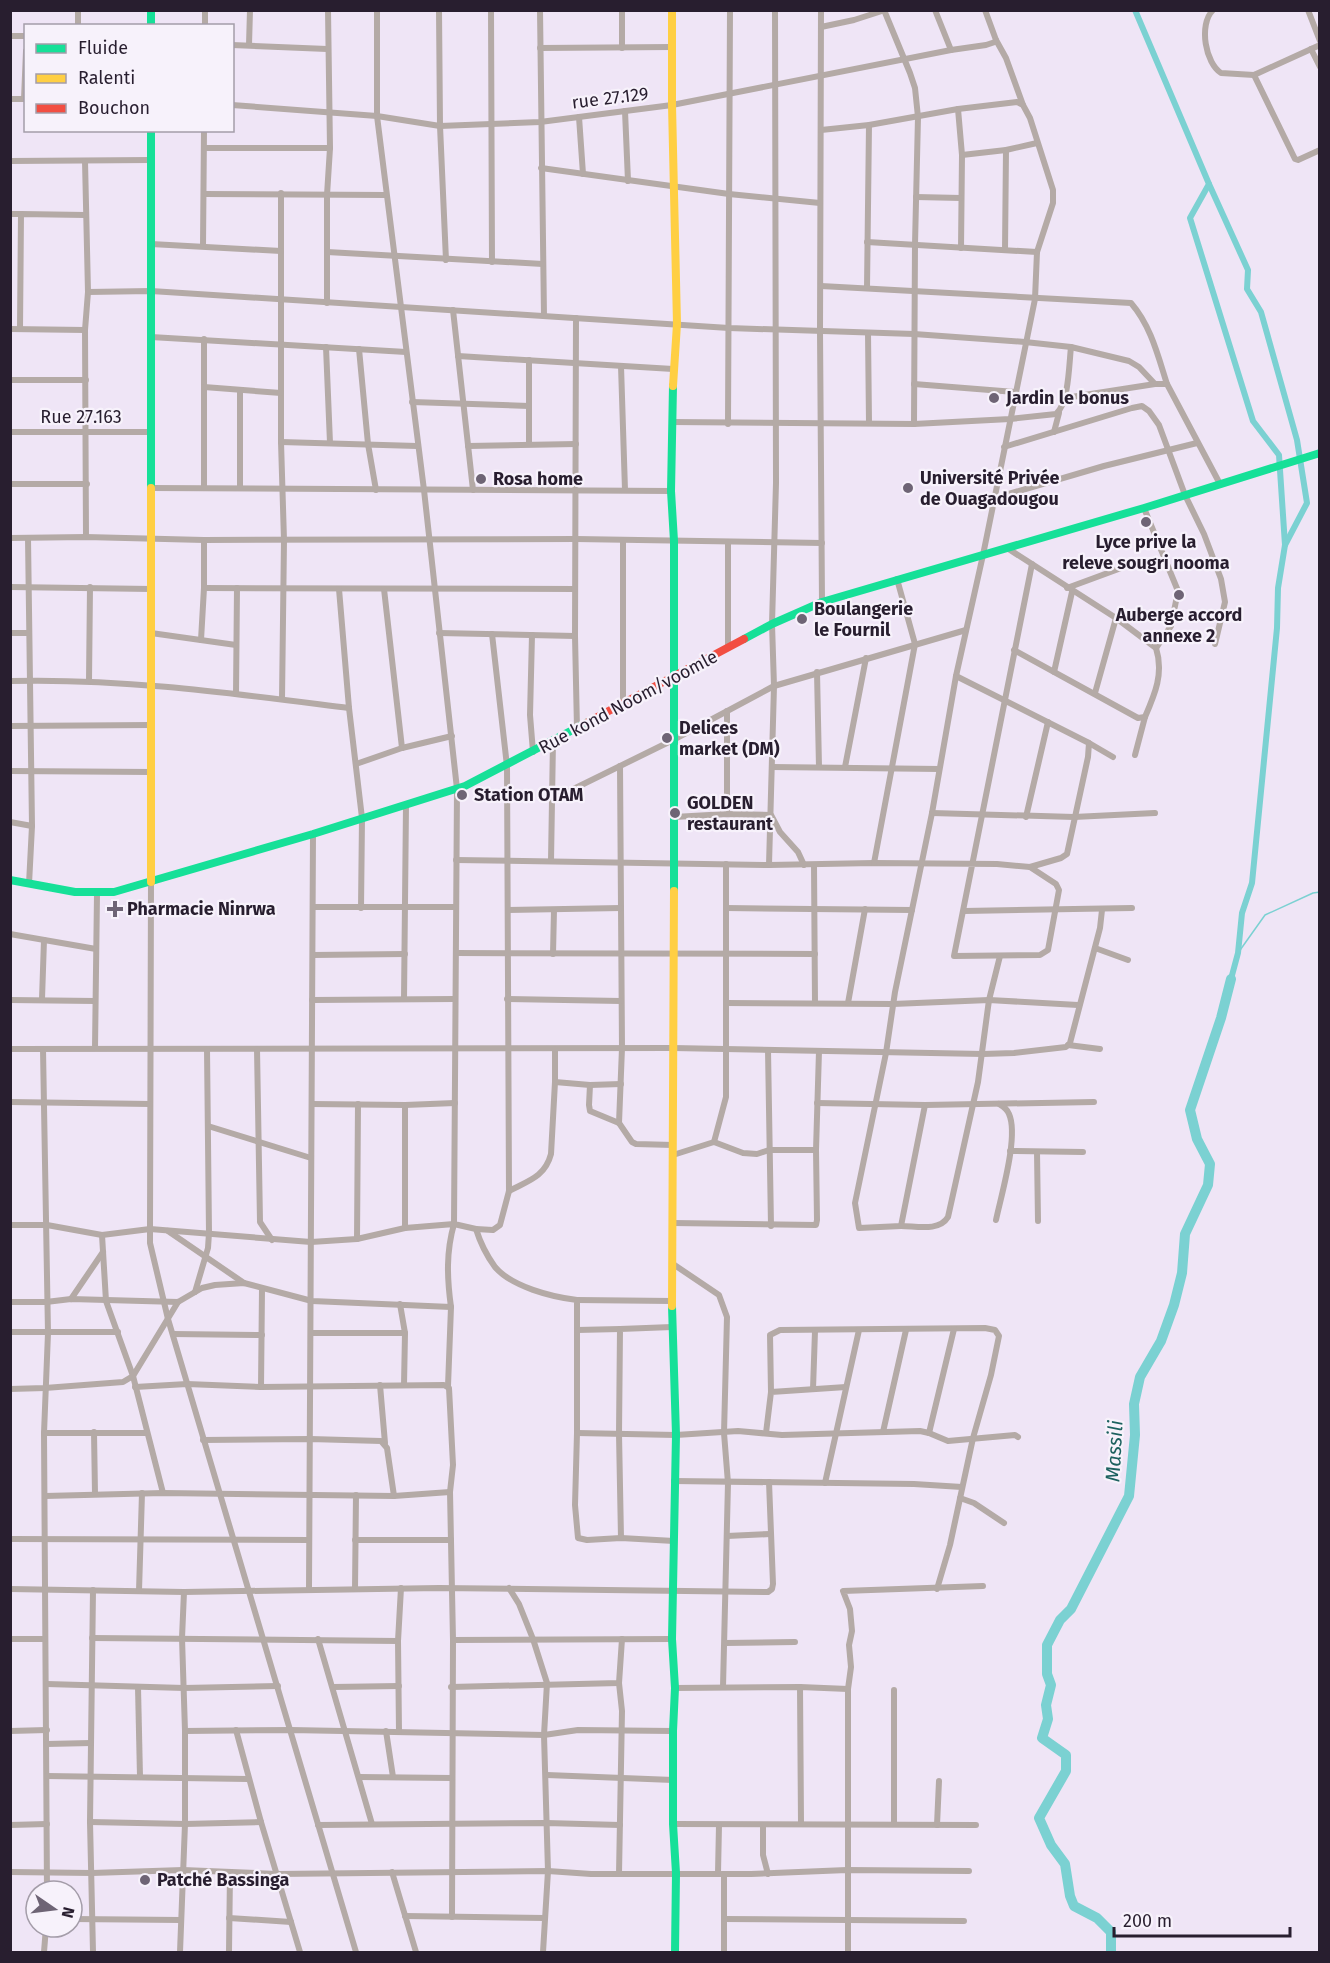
<svg xmlns="http://www.w3.org/2000/svg" width="1330" height="1963" font-family="'Fira Sans',sans-serif">
<style>
.lines{fill:none;stroke-linecap:round;stroke-linejoin:round}
.stream{stroke:#7bd1d2;stroke-width:1.5}
.canal{stroke:#7bd1d2;stroke-width:6}
.river{stroke:#7bd1d2;stroke-width:10}
.street{stroke:#b4aaa6;stroke-width:6}
.fast{stroke:#16e098;stroke-width:8}
.slow{stroke:#ffcf43;stroke-width:8}
.jam{stroke:#f24e42;stroke-width:8}
.poi-dot{fill:#6e6475;stroke:#f7f2fb;stroke-width:2}
.labels{text-anchor:middle;dominant-baseline:central;stroke-width:4.5;stroke-linejoin:round;paint-order:stroke}
.street-label{font-size:18px;fill:#281e2f;stroke:#f7f2fb}
.poi-label{font-size:18px;font-weight:bold;fill:#281e2f;stroke:#f7f2fb;text-anchor:start}
.water-label{font-size:20px;font-style:italic;fill:#1c615f;stroke:#f7f2fb}
</style>
<rect width="100%" height="100%" fill="#efe5f6"/>
<g class="lines">
<polyline class="stream" points="1238,953 1265,915 1313,893 1320,892"/>
<g class="canal">
<polyline points="1135,10 1209,184 1190,218 1253,421 1279,455 1285,545 1278,588 1277,628 1252,883 1242,913 1238,953 1231,979"/>
<polyline points="1209,184 1248,270 1247,289 1261,312 1297,440 1307,503 1285,545"/>
</g>
<polyline class="river" points="1111,1952 1111,1932 1097,1918 1074,1906 1070,1896 1065,1864 1051,1845 1039,1818 1066,1771 1066,1755 1042,1738 1048,1719 1046,1705 1051,1685 1047,1674 1047,1645 1060,1620 1071,1609 1129,1496 1135,1435 1134,1404 1140,1377 1161,1341 1174,1305 1182,1273 1185,1234 1208,1185 1210,1164 1197,1139 1190,1110 1221,1018 1231,979"/>
<g class="street">
<polyline points="78,10 78,26"/>
<polyline points="205,10 205,26"/>
<path d="M377,10V116L424,490L457,789L454,1224L476,1229C480,1242 487,1256 495,1267C512,1287 552,1297 577,1300V1433L575,1505L578,1538L587,1540L621,1538L674,1541"/>
<polyline points="439,10 440,126 446,260"/>
<polyline points="491,10 492,262"/>
<polyline points="540,10 544,316"/>
<polyline points="622,10 622,48"/>
<polyline points="821,10 820,332 822,602"/>
<polyline points="884,10 910,73 915,88 918,117 915,244 914,424"/>
<polyline points="935,10 951,50"/>
<path d="M1213,10C1198,25 1206,64 1221,73L1254,75L1320,45"/>
<polyline points="1308,10 1320,41"/>
<polyline points="821,27 854,20 885,10"/>
<polyline points="10,36 26,36"/>
<polyline points="996,40 1006,58 1023,105"/>
<polyline points="232,45 327,49"/>
<polyline points="249,45 250,10"/>
<polyline points="540,48 672,47"/>
<polyline points="1311,49 1320,67"/>
<polyline points="1254,75 1295,159 1298,160 1320,150"/>
<polyline points="10,99 26,99"/>
<polyline points="24,99 26,51"/>
<polyline points="232,105 377,116 440,126 540,122 672,105 951,50 986,45 995,42 996,40 985,10"/>
<polyline points="958,109 962,155 961,248"/>
<polyline points="625,111 628,181"/>
<polyline points="579,117 583,174"/>
<polyline points="821,130 869,125 958,109 1017,102 1023,105 1030,118 1053,190 1053,203 1037,252 1035,299 983,555 956,676 932,813 895,992 886,1053 855,1203 859,1228 901,1226 925,1105"/>
<polyline points="204,148 330,148"/>
<polyline points="962,155 1006,150 1037,143"/>
<polyline points="10,161 151,160"/>
<polyline points="85,161 88,292 85,330 86,537"/>
<polyline points="541,168 729,194 820,203"/>
<polyline points="281,193 281,442 284,540 282,699"/>
<polyline points="204,194 386,195"/>
<polyline points="916,197 961,198"/>
<polyline points="10,214 21,214"/>
<polyline points="867,242 1037,252"/>
<polyline points="151,244 281,251"/>
<polyline points="203,246 204,130"/>
<polyline points="1005,250 1006,150"/>
<polyline points="327,252 543,264"/>
<path d="M821,286L1131,303C1151,326 1158,356 1167,384"/>
<polyline points="867,288 869,125"/>
<polyline points="88,292 151,291 729,328 914,334 1025,342 1071,347 1129,361 1139,367 1155,384 1167,384 1220,484"/>
<polyline points="327,303 327,195 330,148 328,10"/>
<polyline points="453,310 473,490"/>
<polyline points="576,318 575,636 577,729"/>
<polyline points="10,329 85,330"/>
<polyline points="20,329 21,214 85,215"/>
<polyline points="868,333 869,423"/>
<polyline points="151,337 406,352"/>
<polyline points="204,339 204,488"/>
<polyline points="326,347 330,443"/>
<polyline points="359,349 368,444 376,490"/>
<polyline points="458,356 673,369"/>
<polyline points="621,366 625,490"/>
<polyline points="10,380 86,380"/>
<polyline points="914,384 1015,392"/>
<polyline points="204,387 281,393"/>
<polyline points="240,390 240,488"/>
<polyline points="1065,398 1155,384"/>
<polyline points="412,402 529,406"/>
<path d="M672,422L914,424L1010,419L1056,414C1069,403 1069,364 1071,347"/>
<polyline points="728,424 730,10"/>
<polyline points="10,432 151,432"/>
<polyline points="1054,432 1059,413"/>
<polyline points="281,442 417,446"/>
<polyline points="529,444 529,360"/>
<polyline points="468,446 576,444"/>
<polyline points="1004,447 1132,408 1142,406 1149,411 1159,425 1185,495 1204,534 1221,579 1225,602 1215,644"/>
<polyline points="10,484 87,484"/>
<polyline points="151,488 671,491"/>
<polyline points="995,498 1104,466 1197,443"/>
<polyline points="1144,508 1178,591 1171,626 1156,648"/>
<polyline points="10,538 86,537 204,540 576,539 822,543"/>
<polyline points="28,538 32,826 29,884"/>
<polyline points="728,542 728,648"/>
<path d="M1007,548L1116,618L1156,648C1164,673 1155,694 1145,717L1138,718L1014,650"/>
<polyline points="10,587 151,589"/>
<polyline points="204,588 575,589"/>
<polyline points="1067,588 1124,567"/>
<polyline points="339,589 349,708 362,818 361,908"/>
<polyline points="384,589 402,748"/>
<polyline points="10,633 29,633"/>
<polyline points="151,633 236,645"/>
<polyline points="439,633 575,636"/>
<polyline points="532,635 530,715 533,752"/>
<polyline points="201,640 204,588 204,540"/>
<polyline points="817,672 819,767"/>
<polyline points="1054,672 1072,592"/>
<polyline points="956,676 1089,743 1088,757 1067,854 1061,858 1030,867"/>
<path d="M10,681C124,678 237,694 349,708"/>
<polyline points="89,681 90,587"/>
<polyline points="1095,693 1116,618"/>
<polyline points="236,694 237,588"/>
<polyline points="623,705 623,540"/>
<polyline points="727,711 727,814"/>
<polyline points="10,726 151,725"/>
<polyline points="1089,743 1113,757"/>
<polyline points="1135,755 1145,717"/>
<polyline points="356,764 402,748 452,736"/>
<polyline points="620,766 622,1048 619,1123 632,1142 636,1144 673,1145"/>
<polyline points="772,767 939,769"/>
<polyline points="845,767 866,658"/>
<polyline points="10,771 151,772"/>
<polyline points="553,799 673,740 774,686 966,630"/>
<polyline points="932,813 1074,817 1155,813"/>
<polyline points="674,817 727,814 771,815 780,832 798,852 804,865"/>
<polyline points="1026,817 1048,722"/>
<polyline points="10,822 32,826"/>
<polyline points="456,860 769,865 874,863 997,864 1030,867 1056,884 1059,890 1048,950 1040,955 954,956 1032,564"/>
<polyline points="551,861 553,741"/>
<polyline points="874,863 915,644 897,579"/>
<polyline points="769,865 774,686 772,624 776,483 775,10"/>
<polyline points="814,865 815,1003"/>
<polyline points="151,882 150,1229 150,1243 168,1319 356,1952"/>
<polyline points="313,907 455,907"/>
<polyline points="726,908 912,910"/>
<polyline points="508,910 621,908"/>
<polyline points="964,911 1132,908"/>
<polyline points="10,934 96,949"/>
<polyline points="1095,948 1128,960"/>
<polyline points="456,953 815,954"/>
<polyline points="553,954 554,910"/>
<polyline points="313,955 405,954"/>
<polyline points="42,999 44,940"/>
<polyline points="404,999 406,805"/>
<polyline points="507,999 621,1001"/>
<polyline points="10,1000 95,1001"/>
<polyline points="312,1000 455,999"/>
<polyline points="726,1003 893,1004 989,1000 1078,1005"/>
<polyline points="848,1003 865,909"/>
<polyline points="1068,1045 1100,1049"/>
<polyline points="95,1048 97,894"/>
<polyline points="10,1049 673,1048 983,1054 1014,1053 1066,1047 1070,1043 1100,928 1102,910"/>
<polyline points="43,1049 48,1333 44,1433 47,1891"/>
<polyline points="257,1049 260,1222 272,1240"/>
<polyline points="768,1050 771,1226"/>
<polyline points="555,1082 590,1085 621,1084"/>
<polyline points="590,1085 589,1105 590,1111 619,1123"/>
<polyline points="10,1102 150,1104"/>
<polyline points="817,1103 925,1105 1094,1102"/>
<polyline points="312,1104 405,1105 455,1103"/>
<polyline points="208,1126 311,1158"/>
<polyline points="714,1142 726,1097 726,864"/>
<polyline points="1010,1151 1083,1152"/>
<polyline points="1037,1152 1038,1221"/>
<polyline points="673,1155 714,1142 743,1153 757,1154 769,1150 816,1150"/>
<path d="M509,1191C528,1181 545,1177 551,1154L555,1082V1049"/>
<path d="M996,1220C1001,1196 1019,1136 1009,1114C1007,1109 1004,1107 999,1104"/>
<polyline points="673,1223 816,1225 817,1220 816,1150 819,1051"/>
<path d="M10,1225H47L102,1235L150,1229L311,1242L357,1239L405,1228L454,1224C446,1252 447,1278 451,1307L312,1301L244,1283L215,1285L202,1288L178,1302L71,1299L46,1302H10"/>
<path d="M901,1226C916,1226 939,1232 948,1217L978,1082L989,1000L1000,956"/>
<polyline points="405,1228 405,1105"/>
<polyline points="476,1229 493,1230 500,1225 509,1191 507,766 492,634"/>
<polyline points="168,1231 244,1283"/>
<polyline points="102,1235 106,1301 133,1376 163,1493"/>
<polyline points="357,1239 358,1104"/>
<polyline points="673,1264 719,1295 727,1317 724,1433 728,1483 723,1687"/>
<polyline points="195,1292 208,1248 209,1233 207,1049"/>
<polyline points="71,1299 103,1252"/>
<polyline points="577,1300 672,1301"/>
<polyline points="400,1304 405,1333 404,1385"/>
<polyline points="577,1330 620,1329"/>
<polyline points="10,1332 118,1332"/>
<polyline points="311,1333 405,1333"/>
<polyline points="173,1334 262,1335"/>
<polyline points="380,1385 385,1443"/>
<polyline points="448,1386 451,1307"/>
<polyline points="135,1387 187,1384 261,1387 444,1385 449,1388 453,1465 450,1492 453,1640 452,1917"/>
<polyline points="261,1387 262,1289"/>
<polyline points="10,1389 45,1388 123,1382 133,1376 178,1302"/>
<polyline points="813,1389 815,1331"/>
<polyline points="771,1392 770,1335 780,1330 985,1328 995,1330 999,1336 991,1375 973,1438 950,1545 937,1589"/>
<polyline points="94,1432 95,1494"/>
<polyline points="883,1432 906,1330"/>
<polyline points="44,1433 146,1433"/>
<polyline points="577,1433 676,1435 738,1431 782,1435 920,1431 929,1433 948,1441 1015,1435 1018,1437"/>
<polyline points="766,1433 771,1392 846,1387"/>
<polyline points="929,1433 954,1329"/>
<polyline points="203,1440 310,1439 381,1441 387,1448 394,1496"/>
<polyline points="674,1481 914,1484 962,1487"/>
<polyline points="825,1483 859,1330"/>
<polyline points="45,1496 163,1493 394,1496 450,1492"/>
<polyline points="960,1498 974,1503 1004,1523"/>
<polyline points="727,1536 770,1534"/>
<polyline points="621,1538 619,1434 620,1329 672,1327"/>
<polyline points="10,1539 309,1540"/>
<polyline points="355,1540 451,1540"/>
<polyline points="509,1588 519,1604 533,1639 547,1683 544,1735 548,1871 543,1952"/>
<polyline points="10,1589 184,1592 439,1588 768,1592 772,1589 773,1584 769,1482"/>
<polyline points="309,1589 313,834"/>
<polyline points="355,1589 356,1495"/>
<polyline points="93,1590 90,1822 93,1952"/>
<polyline points="139,1591 142,1493"/>
<polyline points="92,1638 398,1641"/>
<polyline points="10,1639 45,1639"/>
<polyline points="318,1639 372,1824"/>
<polyline points="453,1640 672,1639"/>
<polyline points="725,1643 795,1642"/>
<polyline points="619,1683 622,1711 619,1874"/>
<polyline points="47,1684 184,1688 278,1686"/>
<polyline points="138,1687 140,1777"/>
<polyline points="333,1687 399,1686"/>
<polyline points="451,1687 619,1683 622,1639"/>
<polyline points="800,1687 801,1823"/>
<polyline points="675,1688 800,1687 848,1689"/>
<polyline points="894,1690 894,1824"/>
<polyline points="236,1730 261,1822 300,1952"/>
<polyline points="10,1731 47,1730"/>
<polyline points="185,1731 291,1730 544,1735 578,1730 673,1731"/>
<polyline points="386,1731 393,1777"/>
<polyline points="399,1732 398,1641 401,1588"/>
<polyline points="47,1744 91,1743"/>
<polyline points="547,1775 673,1780"/>
<polyline points="47,1776 248,1779"/>
<polyline points="359,1777 452,1778"/>
<polyline points="90,1822 185,1824 261,1822"/>
<polyline points="673,1824 976,1825"/>
<polyline points="10,1825 47,1824"/>
<polyline points="318,1825 546,1823 620,1825"/>
<polyline points="763,1825 763,1855 768,1874"/>
<polyline points="937,1825 939,1781"/>
<polyline points="10,1872 92,1873 183,1870 277,1874 548,1871 591,1874 751,1874 847,1870 969,1871"/>
<polyline points="392,1872 416,1952"/>
<polyline points="718,1873 719,1825"/>
<polyline points="724,1874 724,1952"/>
<polyline points="405,1916 544,1918"/>
<polyline points="229,1918 291,1922"/>
<polyline points="72,1919 181,1920"/>
<polyline points="724,1919 964,1921"/>
<polyline points="44,1952 46,1927"/>
<polyline points="180,1952 185,1824 185,1731 182,1638 184,1592"/>
<polyline points="229,1952 230,1872"/>
<polyline points="848,1952 848,1689 851,1667 849,1645 852,1631 850,1609 843,1591 983,1586"/>
</g>
<g class="fast">
<polyline points="151,10 151,26"/>
<polyline points="151,130 151,488"/>
<polyline points="673,386 671,491 674,541 674,891"/>
<polyline points="744,639 772,624 822,602 1144,508 1320,453"/>
<polyline points="10,880 75,892 114,892 313,834 465,786 588,722"/>
<polyline points="672,1306 676,1435 672,1639 675,1688 673,1731 673,1824 676,1873 675,1952"/>
</g>
<g class="slow">
<polyline points="672,10 672,105 677,324 673,386"/>
<polyline points="151,488 151,882"/>
<polyline points="672,1306 674,891"/>
</g>
<polyline class="jam" points="588,722 744,639"/>
</g>
<g class="poi-dot">
<circle cx="994" cy="398" r="6"/>
<circle cx="481" cy="479" r="6"/>
<circle cx="908" cy="488" r="6"/>
<circle cx="1146" cy="522" r="6"/>
<circle cx="1179" cy="595" r="6"/>
<circle cx="802" cy="619" r="6"/>
<circle cx="667" cy="738" r="6"/>
<circle cx="462" cy="795" r="6"/>
<circle cx="675" cy="813" r="6"/>
<path d="M112 900h6v6h6v6h-6v6h-6v-6h-6v-6h6z"/>
<circle cx="145" cy="1880" r="6"/>
</g>
<g class="labels">
<g class="street-label">
<text transform="translate(610 98) rotate(-7)">rue 27.129</text>
<text x="81" y="417">Rue 27.163</text>
<text transform="translate(628 702) rotate(-28)">Rue kond Noom/voomle</text>
</g>
<g class="poi-label">
<text x="1006" y="398">Jardin le bonus</text>
<text x="920" y="478">Université Privée<tspan x="920" dy="21">de Ouagadougou</tspan></text>
<text x="493" y="479">Rosa home</text>
<text x="1146" y="542" text-anchor="middle">Lyce prive la<tspan x="1146" dy="21">releve sougri nooma</tspan></text>
<text x="814" y="609">Boulangerie<tspan x="814" dy="21">le Fournil</tspan></text>
<text x="1179" y="615" text-anchor="middle">Auberge accord<tspan x="1179" dy="21">annexe 2</tspan></text>
<text x="679" y="728">Delices<tspan x="679" dy="21">market (DM)</tspan></text>
<text x="474" y="795">Station OTAM</text>
<text x="687" y="803">GOLDEN<tspan x="687" dy="21">restaurant</tspan></text>
<text x="127" y="909">Pharmacie Ninrwa</text>
<text x="157" y="1880">Patché Bassinga</text>
</g>
<g class="water-label">
<text transform="translate(1114 1451) rotate(-87)">Massili</text>
</g>
</g>
<rect width="1330" height="1963" fill="none" stroke="#281e2f" stroke-width="24"/>
<rect x="24" y="24" width="210" height="108" fill="#f7f2fb" stroke="#a49da9" stroke-width="1.5"/>
<rect x="36" y="44" width="30" height="9" fill="#16e098" stroke="#a49da9" stroke-width="1.5"/>
<text x="78" y="54" font-size="18" fill="#281e2f">Fluide</text>
<rect x="36" y="74" width="30" height="9" fill="#ffcf43" stroke="#a49da9" stroke-width="1.5"/>
<text x="78" y="84" font-size="18" fill="#281e2f">Ralenti</text>
<rect x="36" y="104" width="30" height="9" fill="#f24e42" stroke="#a49da9" stroke-width="1.5"/>
<text x="78" y="114" font-size="18" fill="#281e2f">Bouchon</text>
<g transform="translate(54 1909) rotate(104)"><circle r="28" fill="#f7f2fb" stroke="#a49da9" stroke-width="1.5"/>
<path d="M0-4.5L10 22L0 15L-10 22Z" fill="#6e6475"/>
<text y="-9" font-size="16" font-weight="bold" text-anchor="middle" fill="#281e2f">N</text>
</g>
<path d="M1114 1927v9h176v-9" fill="none" stroke="#281e2f" stroke-width="3"/>
<text x="1123" y="1927" font-size="18" fill="#281e2f" stroke="#f7f2fb" stroke-width="4.5" paint-order="stroke">200 m</text>
</svg>
